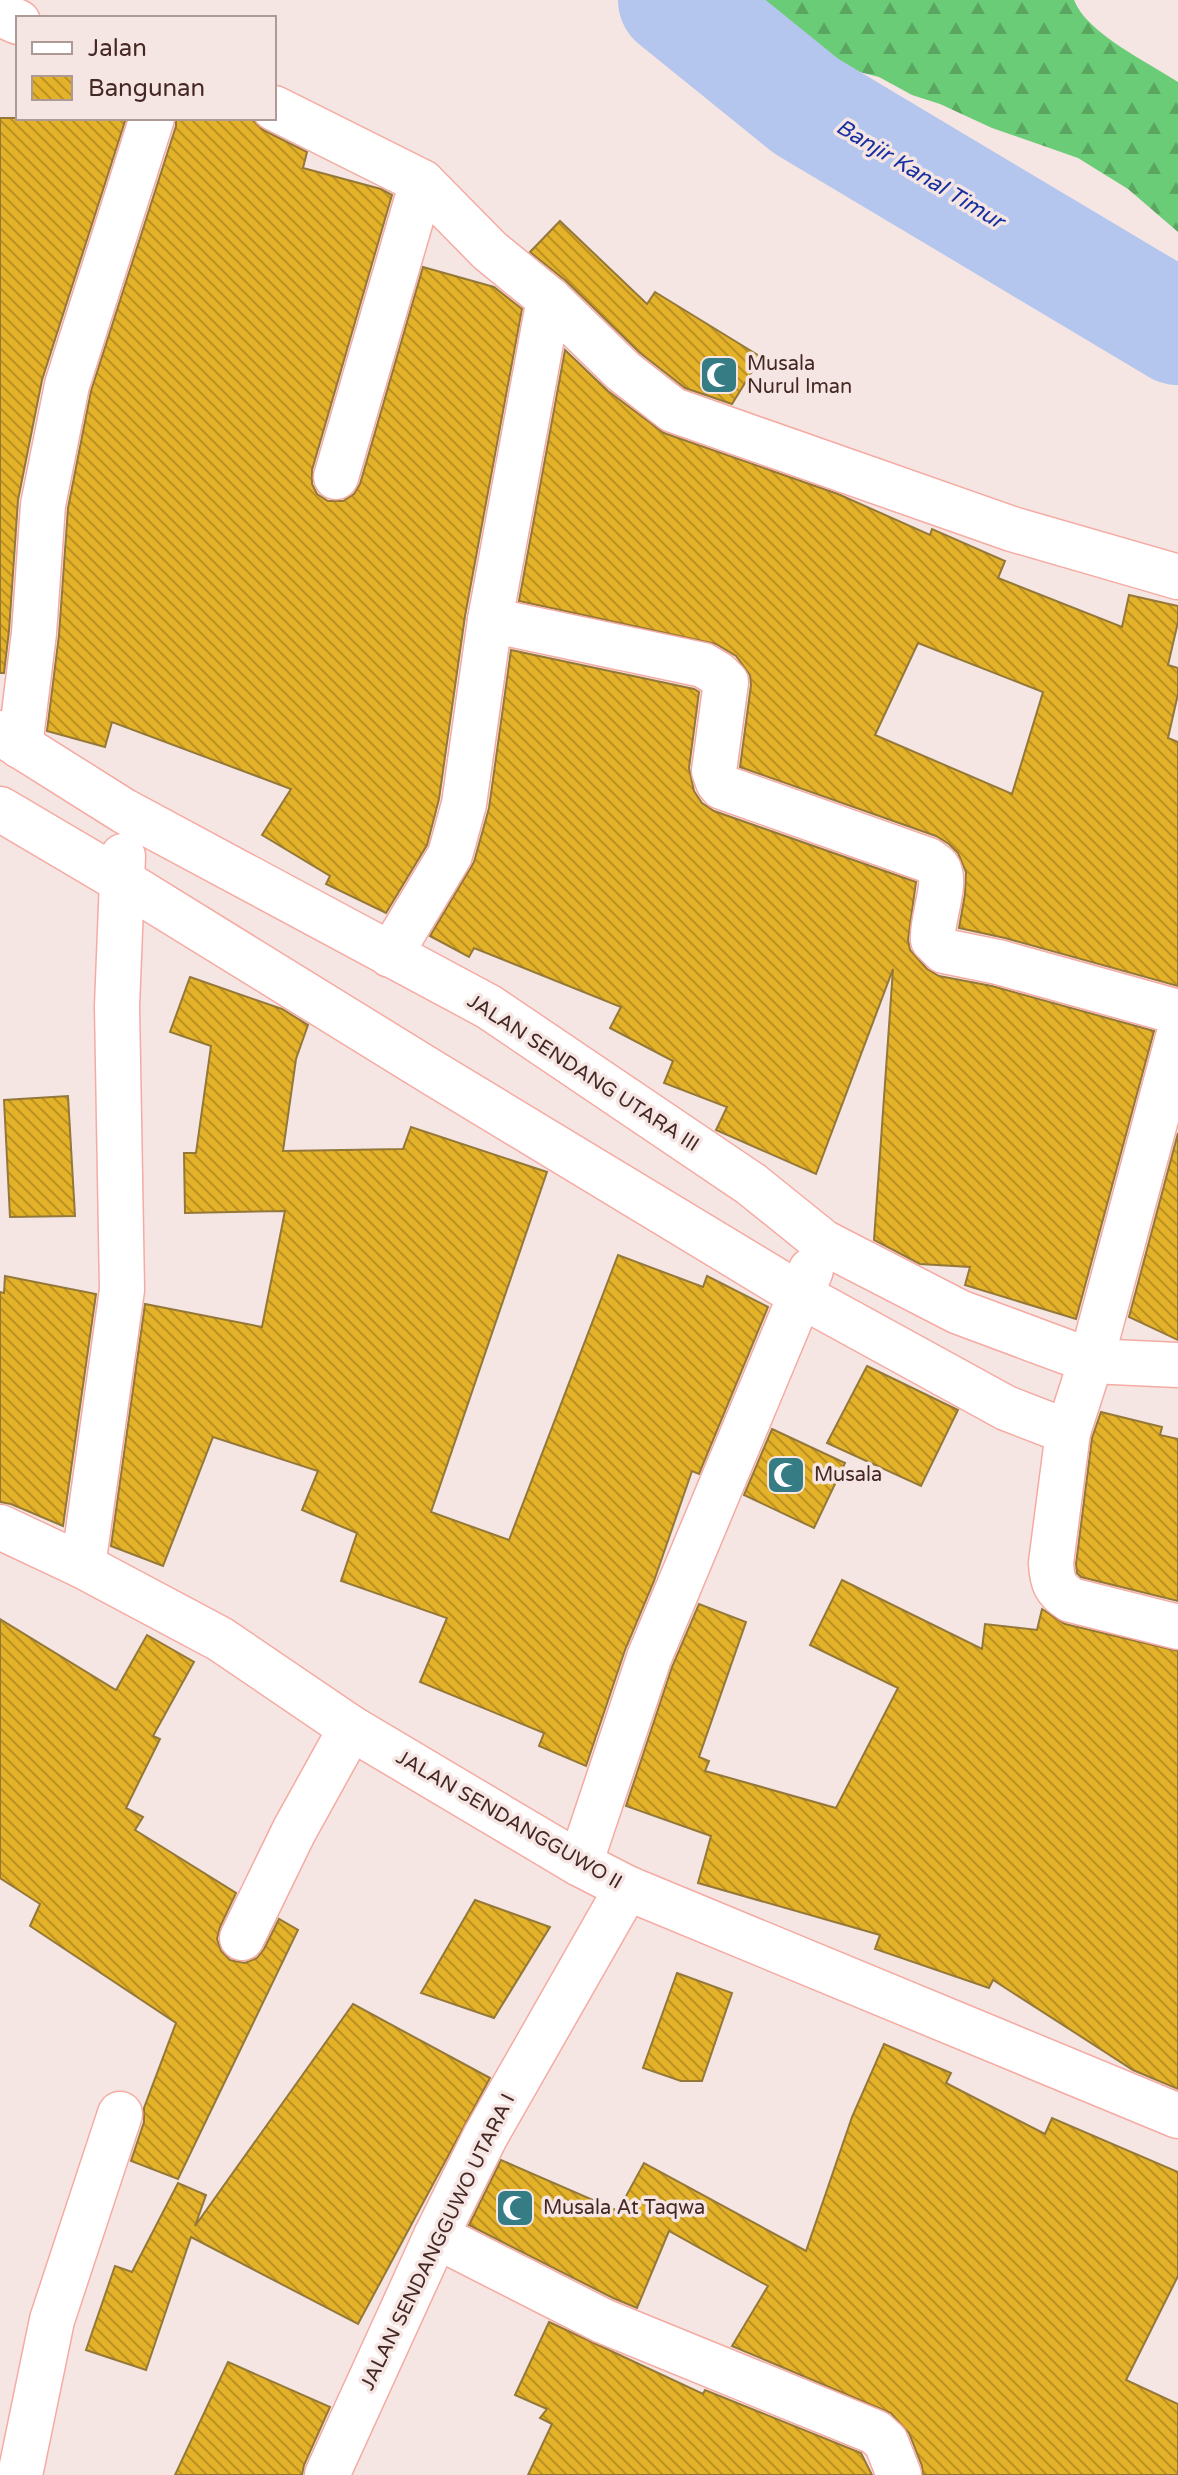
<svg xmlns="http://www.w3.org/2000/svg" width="1178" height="2475" font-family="'Varela Round',sans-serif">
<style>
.forest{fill:url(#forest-firs)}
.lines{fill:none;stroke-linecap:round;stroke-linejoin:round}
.river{stroke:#b4c6ee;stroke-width:114}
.building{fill:url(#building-back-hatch);stroke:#937839;stroke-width:2;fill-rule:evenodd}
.minor-casing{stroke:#f5aba2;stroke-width:47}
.minor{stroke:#fff;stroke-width:44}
.labels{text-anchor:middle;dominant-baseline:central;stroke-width:7;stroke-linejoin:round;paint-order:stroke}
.poi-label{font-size:20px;fill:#452824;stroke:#f5e5e3;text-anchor:start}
.street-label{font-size:20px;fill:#452824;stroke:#f5e5e3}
.water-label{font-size:22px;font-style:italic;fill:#17309f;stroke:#f5e5e3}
</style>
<defs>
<pattern id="forest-firs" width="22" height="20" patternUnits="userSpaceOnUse" patternTransform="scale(2)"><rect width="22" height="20" fill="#6bcc77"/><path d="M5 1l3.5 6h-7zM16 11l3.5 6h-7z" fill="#5aa661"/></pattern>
<pattern id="building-back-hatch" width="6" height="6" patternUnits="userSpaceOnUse" patternTransform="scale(2)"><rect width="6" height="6" fill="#e4b229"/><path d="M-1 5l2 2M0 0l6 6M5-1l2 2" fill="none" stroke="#bb9123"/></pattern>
</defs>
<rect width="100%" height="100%" fill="#f5e5e3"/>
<path class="forest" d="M699,0H1074C1087,34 1148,62 1178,82V232L1128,189L1078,158L992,128L940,104L912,95L879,77L817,61L714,17Z"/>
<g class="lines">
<polyline class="river" points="675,0 806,106 1178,328"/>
</g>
<g class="building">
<polygon points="0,118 126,118 42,380 18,500 9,631 4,673 0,673"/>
<polygon points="176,118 252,118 263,130 307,152 303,168 381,189 392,195 312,470 312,484 317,494 328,501 343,501 354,494 360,484 423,267 494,287 522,309 465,616 439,799 427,845 386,913 326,884 330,876 262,835 291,789 112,722 105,747 47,731 59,635 68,508 91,391 176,126"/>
<polygon points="560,221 647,304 655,292 761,357 732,404 685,388 639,352 566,281 530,252"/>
<path d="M565,350L608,391L664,433L838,494L930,535L932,529L1005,561L998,578L1122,627L1129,595L1178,606V622L1168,665L1178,668V694L1168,738L1178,742V986L1005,938L959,928L965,894L966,872L958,853L949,844L936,836L740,767L751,685L750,675L736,656L716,644L519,601ZM918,643L1043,692L1012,794L875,735Z"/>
<polygon points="511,650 694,689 699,692 689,768 694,791 702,803 714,811 916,882 908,940 910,950 927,969 939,976 992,986 1154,1031 1076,1319 965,1285 970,1267 920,1264 874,1240 893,969 816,1174 716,1130 727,1107 664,1083 673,1061 610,1028 621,1007 474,948 469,957 430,936 474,862 489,808"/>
<polygon points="190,977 282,1009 308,1025 296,1059 283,1151 403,1149 411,1127 547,1172 431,1512 509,1540 618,1255 703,1287 707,1276 768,1307 699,1474 692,1471 654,1581 625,1650 586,1766 539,1746 544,1733 420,1682 447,1618 341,1581 357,1533 302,1510 318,1471 213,1437 163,1566 111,1546 145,1304 262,1327 285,1211 185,1213 184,1153 196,1153 211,1046 170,1032"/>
<polygon points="68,1096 75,1216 10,1217 4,1100"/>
<polygon points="1178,1133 1178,1340 1129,1317"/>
<polygon points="5,1276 96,1294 63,1526 11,1504 0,1502 0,1292 4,1293"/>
<polygon points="867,1366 958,1410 921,1486 827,1443"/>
<polygon points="1101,1412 1162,1427 1160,1435 1178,1439 1178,1601 1081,1577 1077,1573 1076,1564 1092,1438"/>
<polygon points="772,1429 845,1463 814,1528 744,1495"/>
<polygon points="842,1580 982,1649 985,1624 1037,1630 1042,1609 1065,1624 1178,1651 1178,2089 1133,2070 993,1980 989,1988 875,1949 880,1935 698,1883 711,1836 626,1806 672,1667 699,1604 746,1622 699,1757 709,1761 705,1771 836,1808 898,1688 810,1645"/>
<polygon points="0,1619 116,1690 147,1635 194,1662 153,1736 160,1739 126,1808 143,1817 135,1830 236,1893 220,1927 217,1939 221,1951 230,1960 245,1963 257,1958 264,1949 279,1919 298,1930 178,2179 131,2161 144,2122 144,2108 176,2023 30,1926 40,1904 0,1878"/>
<polygon points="475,1900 550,1927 494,2018 421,1993"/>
<polygon points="677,1973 732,1993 702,2081 681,2081 643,2068"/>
<polygon points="353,2004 490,2078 358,2324 191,2237 146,2370 86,2350 115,2266 132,2272 178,2183 206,2195 195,2226"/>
<polygon points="884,2044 951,2073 946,2083 1045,2134 1052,2118 1178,2172 1178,2276 1126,2380 1178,2404 1178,2475 923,2475 922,2466 909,2433 891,2413 732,2346 768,2286 669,2231 637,2308 613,2298 469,2225 501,2160 618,2211 644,2163 806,2251 852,2117"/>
<polygon points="549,2322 703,2394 705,2390 861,2453 872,2475 528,2475 552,2424 540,2418 547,2409 515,2395"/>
<polygon points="228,2362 330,2407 304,2465 302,2475 175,2475"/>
</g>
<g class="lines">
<g class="minor-casing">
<g id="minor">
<polyline points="0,14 18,22"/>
<polyline points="274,108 422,182 490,251 549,299 623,371 673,410 1012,529 1178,577"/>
<polyline points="336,477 422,182"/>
<path d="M490,620L703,665L718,674L726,682L714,771L718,782L722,787L928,860C932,863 936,865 938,868C948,882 931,920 933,940L944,951L998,962L1178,1012"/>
<polyline points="0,733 124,811 489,1007 751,1184 823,1242 959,1312 1091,1361 1178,1365"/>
<polyline points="20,746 34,633 43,505 67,385 152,118"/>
<polyline points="0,809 122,881 433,1073 800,1295 1006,1408 1068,1432 1091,1361 1178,1037"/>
<polyline points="390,955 450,855 464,804 490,620 549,299"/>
<path d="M1068,1432L1051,1563C1052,1582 1055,1590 1071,1600L1178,1627"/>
<polyline points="0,1527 83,1566 220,1639 351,1728 580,1864 627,1888 1178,2116"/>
<polyline points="83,1566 122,1290 117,1006 123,856"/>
<polyline points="580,1864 649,1658 811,1270"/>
<polyline points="242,1938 294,1831 351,1728"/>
<polyline points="436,2236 603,2321 875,2432 886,2442 899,2475"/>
<polyline points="20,2475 52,2320 120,2114"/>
<polyline points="327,2475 436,2236 485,2137 627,1888"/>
</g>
</g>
<use href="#minor" class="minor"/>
</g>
<defs>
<g id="mosque-square" transform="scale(2)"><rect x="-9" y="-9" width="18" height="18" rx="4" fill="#357c85" stroke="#f5e5e3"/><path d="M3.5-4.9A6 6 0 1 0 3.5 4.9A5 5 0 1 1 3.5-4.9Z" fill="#fff"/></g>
</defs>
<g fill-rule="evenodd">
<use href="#mosque-square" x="719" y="375"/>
<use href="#mosque-square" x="786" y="1475"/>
<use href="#mosque-square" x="515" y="2208"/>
</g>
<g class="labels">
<g class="poi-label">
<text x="747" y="364">Musala<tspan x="747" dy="23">Nurul Iman</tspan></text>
<text x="814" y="1475">Musala</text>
<text x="543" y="2208">Musala At Taqwa</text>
</g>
<g class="street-label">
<text transform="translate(583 1073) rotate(33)">JALAN SENDANG UTARA III</text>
<text transform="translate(509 1820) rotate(30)">JALAN SENDANGGUWO II</text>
<text transform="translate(438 2242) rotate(-64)">JALAN SENDANGGUWO UTARA I</text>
</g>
<g class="water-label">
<text transform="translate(920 174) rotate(31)">Banjir Kanal Timur</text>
</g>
</g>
<rect x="16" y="16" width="260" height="104" fill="#f5e5e3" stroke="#af9997" stroke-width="2"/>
<rect x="32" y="42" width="40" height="12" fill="#ffffff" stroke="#af9997" stroke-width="2"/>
<text x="88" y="56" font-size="24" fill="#452824">Jalan</text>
<rect x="32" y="76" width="40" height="24" fill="url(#building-back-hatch)" stroke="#af9997" stroke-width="2"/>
<text x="88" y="96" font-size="24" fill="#452824">Bangunan</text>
</svg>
